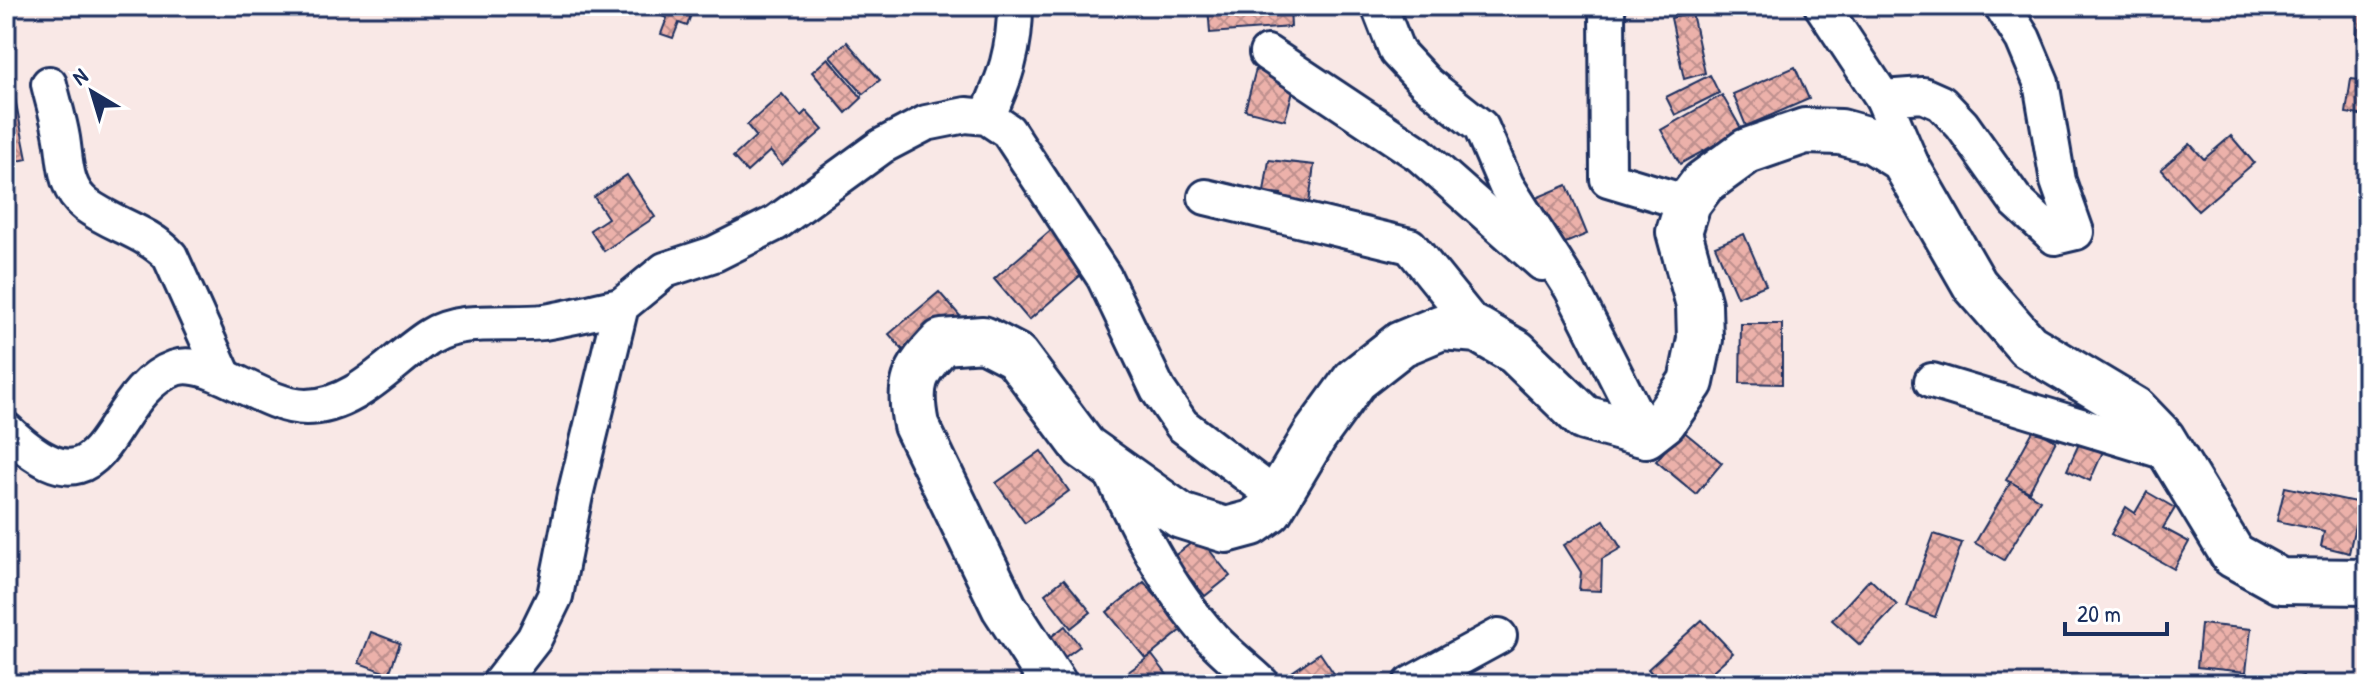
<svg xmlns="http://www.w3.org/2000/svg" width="2373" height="690" font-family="'Patrick Hand',sans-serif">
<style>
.building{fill:url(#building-cross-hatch);stroke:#1b2f5e;stroke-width:2}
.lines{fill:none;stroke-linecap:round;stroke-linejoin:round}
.street-casing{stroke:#1b2f5e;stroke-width:40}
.secondary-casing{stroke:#1b2f5e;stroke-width:50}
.street{stroke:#fff;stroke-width:34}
.secondary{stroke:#fff;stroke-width:44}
</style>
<defs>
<pattern id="building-cross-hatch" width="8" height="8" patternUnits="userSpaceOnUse" patternTransform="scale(2)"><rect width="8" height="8" fill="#ecb1aa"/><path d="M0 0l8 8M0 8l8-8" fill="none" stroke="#be908e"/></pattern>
</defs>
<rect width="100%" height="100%" fill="#f9e8e6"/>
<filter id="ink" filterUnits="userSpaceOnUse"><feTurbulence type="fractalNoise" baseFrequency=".0125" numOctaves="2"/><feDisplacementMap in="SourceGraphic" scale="16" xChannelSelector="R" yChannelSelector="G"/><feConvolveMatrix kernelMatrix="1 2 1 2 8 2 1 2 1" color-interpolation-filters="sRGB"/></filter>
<g filter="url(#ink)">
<g class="building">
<polygon points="660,6 694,6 687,26 679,23 673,38 661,34 667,18 657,14"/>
<polygon points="1208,6 1290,6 1291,27 1210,33"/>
<polygon points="2358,12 2367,13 2367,39 2357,39"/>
<polygon points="1692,13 1705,73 1684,79 1671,18"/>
<polygon points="847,42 880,80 863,94 830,56"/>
<polygon points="6,53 27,159 13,162 16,177 6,180"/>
<polygon points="828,58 862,98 846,113 812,72"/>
<polygon points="1795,67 1809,99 1746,126 1733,94"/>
<polygon points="1256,69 1296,80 1285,120 1245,110"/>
<polygon points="1710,75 1719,93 1675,115 1666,97"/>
<polygon points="2351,79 2367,81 2367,116 2346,113"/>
<polygon points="782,94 801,116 806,111 823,130 782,165 770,151 747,172 733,157 756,136 747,125"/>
<polygon points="1722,95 1742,130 1680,164 1661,130"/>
<polygon points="2231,136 2254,163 2198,211 2161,169 2190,144 2204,159"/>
<polygon points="1269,160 1314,165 1308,211 1280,207 1281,194 1264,192"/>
<polygon points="627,175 655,217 604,251 590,230 608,218 594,197"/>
<polygon points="1567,185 1587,234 1556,247 1536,198"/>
<polygon points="1052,229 1088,269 1029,320 994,279"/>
<polygon points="1744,234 1766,285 1737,297 1715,246"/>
<polygon points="939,292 960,316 910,358 889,334"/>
<polygon points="1741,324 1782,324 1782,384 1740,383"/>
<polygon points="2034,429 2056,441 2029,492 2006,480"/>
<polygon points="1682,430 1722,463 1696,494 1656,461"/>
<polygon points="2082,437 2105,447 2090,481 2067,470"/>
<polygon points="1041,451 1069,491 1025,523 996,483"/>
<polygon points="2011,482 2040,500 2004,560 1975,543"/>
<polygon points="2285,487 2360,503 2349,553 2321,546 2324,531 2277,521"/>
<polygon points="2147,492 2175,508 2163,528 2189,542 2174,569 2111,534 2126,507 2135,513"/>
<polygon points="1604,520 1621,548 1602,559 1601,591 1579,590 1581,572 1564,545"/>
<polygon points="1934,534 1962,543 1935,617 1907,607"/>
<polygon points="1199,537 1230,576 1205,596 1173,557"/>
<polygon points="1064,579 1091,612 1071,628 1045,594"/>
<polygon points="1870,579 1897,605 1860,645 1832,620"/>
<polygon points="1144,582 1183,629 1146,659 1107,612"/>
<polygon points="1702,620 1733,653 1698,684 1661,684 1648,669"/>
<polygon points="2201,624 2251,629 2246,672 2197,667"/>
<polygon points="1065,626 1080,646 1065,657 1051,637"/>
<polygon points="371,632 400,643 389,674 359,663"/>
<polygon points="1320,653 1341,684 1287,684 1283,678"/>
<polygon points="1152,655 1174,684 1112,684 1146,659"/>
<polygon points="2303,676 2305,684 2270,684"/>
</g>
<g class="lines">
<g class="street-casing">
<g id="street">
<polyline points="1379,6 1397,52 1426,83 1481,127 1506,185 1572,289 1646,435"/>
<polyline points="1607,6 1608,179 1688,203"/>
<polyline points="1822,6 1883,98 1915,173"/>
<polyline points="1267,53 1419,154 1542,263"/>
<path d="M49,84C53,101 59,120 62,138C66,162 64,188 86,205C113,225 146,231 170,256L224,376"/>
<polyline points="1883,98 1923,95 1941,103 1962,125 2016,201 2055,237 2076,232 2058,181 2041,82 2023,39 2002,6"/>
<path d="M987,117C1005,79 1015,49 1015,6"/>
<polyline points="1206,197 1410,246 1478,330"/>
<polyline points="1932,381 2173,454"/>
<path d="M6,430C112,531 101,394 175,368C209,356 263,407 306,407C356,407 392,360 430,336C460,317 509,326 544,322C569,318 595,311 621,306"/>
<path d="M1107,463C1136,524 1166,587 1212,638C1227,654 1246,669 1262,684"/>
<polyline points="499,684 534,639 555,596 575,495 621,306 665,270 714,254 776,223 882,146 926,123 966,115 987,117 1008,131 1104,277 1158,390 1182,425 1278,498"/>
<polyline points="1411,684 1499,636"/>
</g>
</g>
<g class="secondary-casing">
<path id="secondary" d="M1054,684L1004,607L916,425C908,384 913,372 942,342L983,339L1016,356L1084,447L1181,516L1226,530L1252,523L1270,510L1315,435L1355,380L1401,344L1442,327L1478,330L1516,352L1584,418L1646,435L1664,421L1691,382L1700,339L1699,305L1679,232L1688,203L1703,183L1747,151L1805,131L1841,132L1873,141L1903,160L1975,285L2028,346L2135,410L2162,438L2233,555L2280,581L2367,582"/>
</g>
<use href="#street" class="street"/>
<use href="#secondary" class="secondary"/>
</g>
</g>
<rect width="2373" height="690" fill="none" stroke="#fff" stroke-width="32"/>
<rect x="16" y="16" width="2341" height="658" fill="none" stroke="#1b2f5e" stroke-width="3" filter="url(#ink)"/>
<g transform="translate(92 92) rotate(322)" stroke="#ffffff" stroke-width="6" paint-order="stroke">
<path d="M0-6L14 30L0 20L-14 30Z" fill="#1b2f5e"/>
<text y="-12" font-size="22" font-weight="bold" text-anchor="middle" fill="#1b2f5e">N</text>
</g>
<path d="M2065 622v12h102v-12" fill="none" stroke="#1b2f5e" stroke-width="4"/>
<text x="2077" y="622" font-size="24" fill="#1b2f5e" stroke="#ffffff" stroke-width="6" paint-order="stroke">20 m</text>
</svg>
